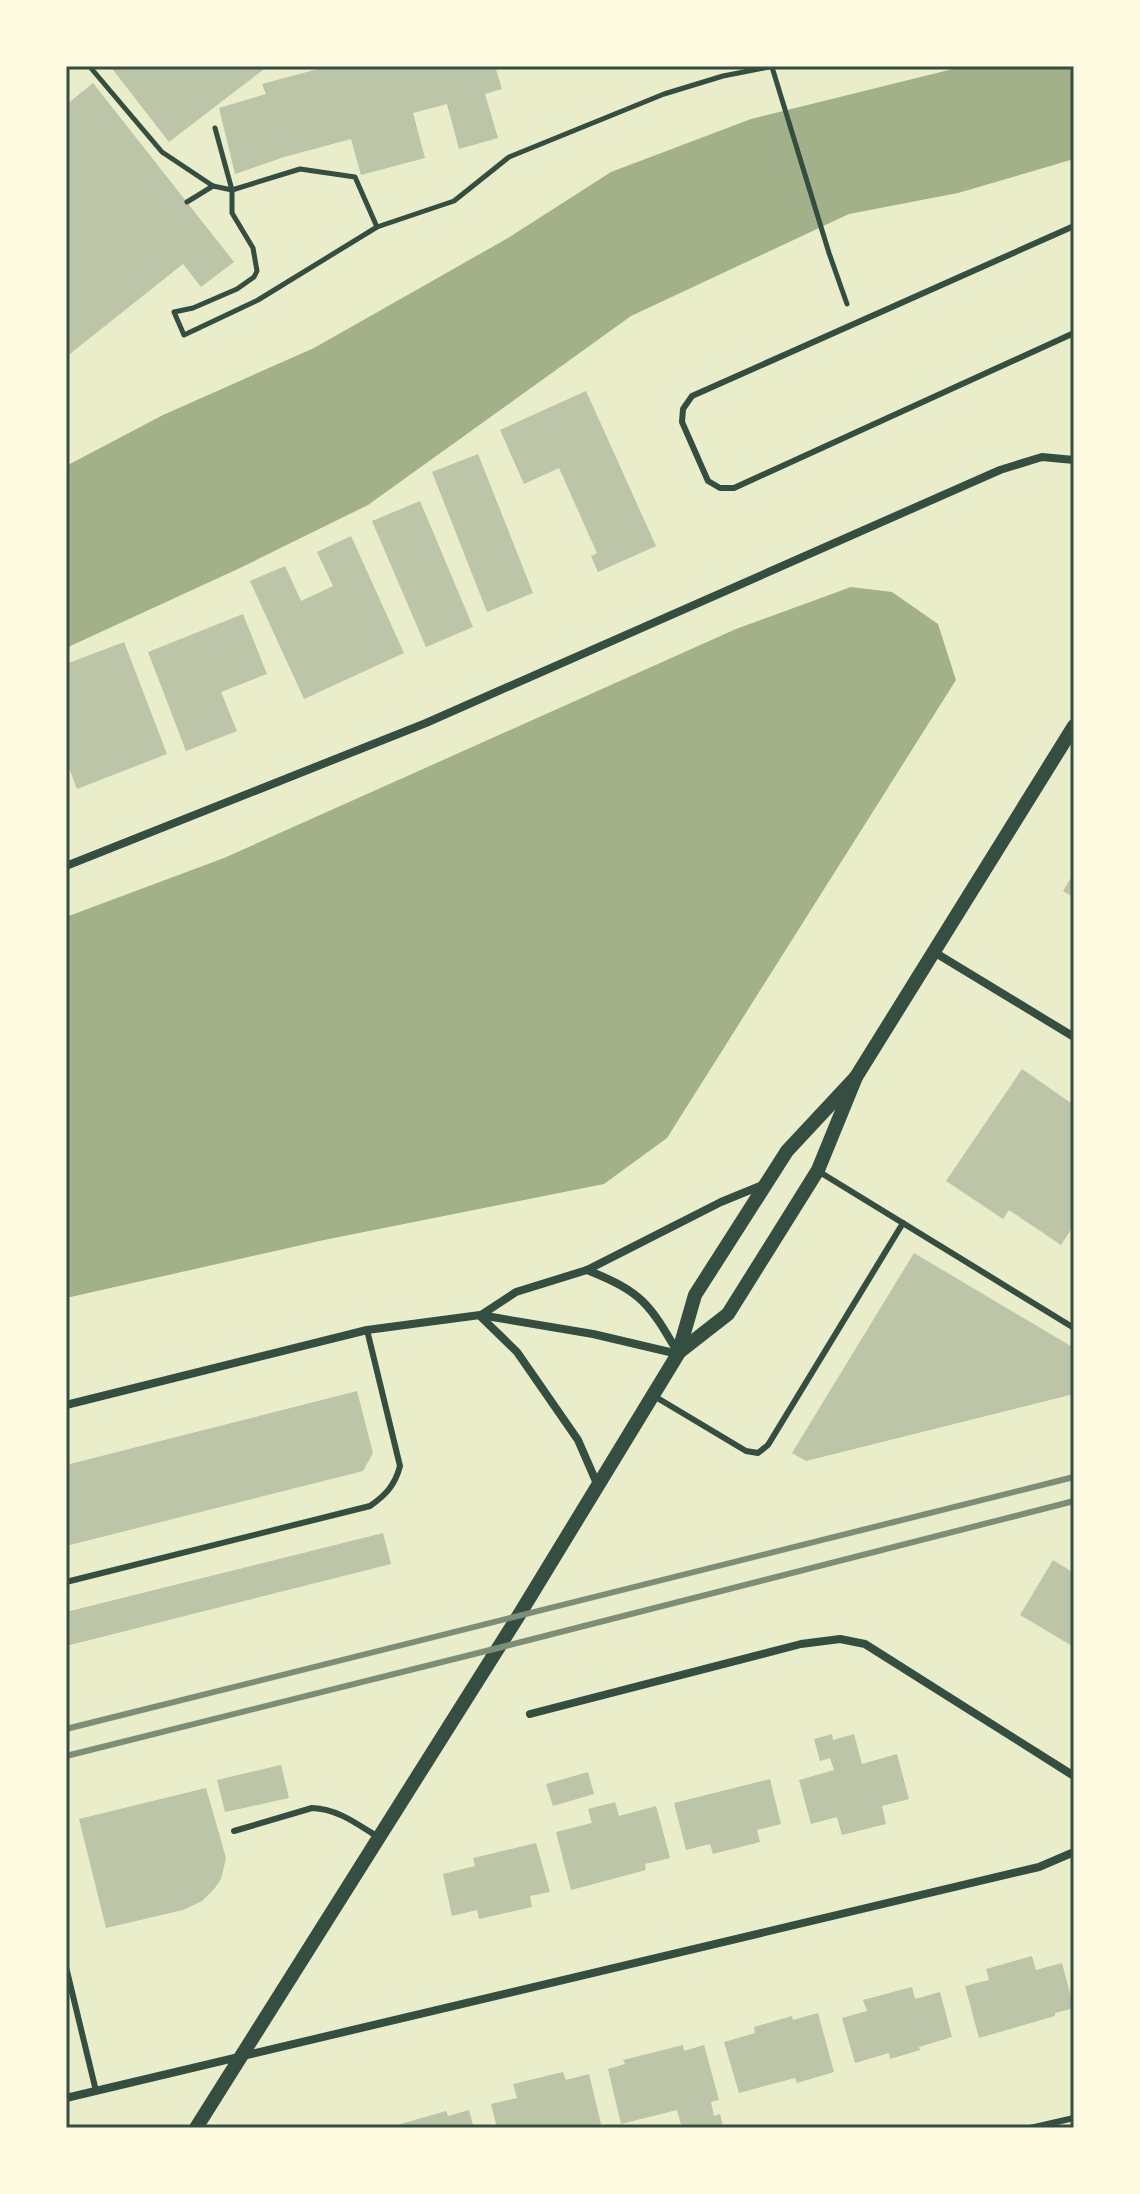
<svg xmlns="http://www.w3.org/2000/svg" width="1140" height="2194" font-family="'Archivo Narrow',sans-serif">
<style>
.water{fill:#a3b18a}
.building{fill:#bcc5a7}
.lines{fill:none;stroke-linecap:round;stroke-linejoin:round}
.path{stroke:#344e41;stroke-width:5}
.service{stroke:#344e41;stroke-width:6}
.minor{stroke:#344e41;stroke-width:8}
.tertiary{stroke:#344e41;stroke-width:14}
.rail{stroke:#7c8e77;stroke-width:6}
.neatline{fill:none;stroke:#344e41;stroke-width:3}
</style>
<rect width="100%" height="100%" fill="#e9edc9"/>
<g class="water">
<polygon points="965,66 1074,66 1074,159 958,193 849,214 631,316 368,505 240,568 66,648 66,466 163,415 314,348 508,238 611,172 751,119"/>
<polygon points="851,587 892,592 938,624 956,680 667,1138 604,1184 324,1240 66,1298 66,917 224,858 736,629"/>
</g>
<g class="building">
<polygon points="110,66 268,66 169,142"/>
<polygon points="329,66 495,66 502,89 485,94 498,138 459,149 447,104 413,113 425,158 361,175 351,139 284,157 235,174 219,108 266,94 262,84"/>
<polygon points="93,83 234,262 201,287 183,264 66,357 66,105"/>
<polygon points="586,391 656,546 598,572 591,556 597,553 559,468 524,484 500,430"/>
<polygon points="478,454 533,593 487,612 432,472"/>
<polygon points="420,501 473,627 426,647 372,521"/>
<polygon points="351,536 404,653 304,699 250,581 285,566 301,601 333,586 317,552"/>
<polygon points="243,614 267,674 221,692 237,731 186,751 148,652"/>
<polygon points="124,642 167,754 77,789 66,760 66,664"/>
<polygon points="1074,873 1074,898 1063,891"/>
<polygon points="1022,1069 1074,1105 1074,1225 1061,1245 1009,1210 1003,1219 946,1181"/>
<polygon points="914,1253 1074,1348 1074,1394 806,1461 792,1453"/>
<polygon points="357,1391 373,1453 363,1471 66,1546 66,1465"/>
<polygon points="383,1533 391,1564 66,1646 66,1612"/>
<polygon points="1053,1560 1074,1573 1074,1647 1020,1615"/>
<polygon points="832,1734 833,1740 854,1734 862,1764 897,1754 909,1799 882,1806 886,1824 842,1835 837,1817 811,1824 799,1780 834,1770 830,1758 820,1761 814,1739"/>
<polygon points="281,1765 289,1798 225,1812 217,1780"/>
<polygon points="588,1772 594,1794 553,1806 546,1784"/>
<polygon points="770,1779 781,1824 757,1830 760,1842 713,1854 710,1844 686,1850 674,1803"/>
<polygon points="206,1788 226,1858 221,1879 215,1888 202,1901 183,1910 106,1928 79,1819"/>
<polygon points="615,1802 619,1816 656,1806 670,1858 645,1864 646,1870 571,1890 556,1832 592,1823 588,1809"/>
<polygon points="536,1843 550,1892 530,1896 532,1907 479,1919 477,1910 452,1916 443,1874 475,1866 473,1858"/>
<polygon points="1032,1956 1036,1970 1062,1963 1074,2008 1055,2013 1055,2016 979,2038 965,1986 989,1980 986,1969"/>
<polygon points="912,1987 915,1999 940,1992 952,2037 919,2047 920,2050 890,2059 889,2053 855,2063 842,2018 867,2011 863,2000"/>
<polygon points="818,2013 834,2072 797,2083 795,2078 739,2093 724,2042 755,2033 754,2027 792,2016 793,2020"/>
<polygon points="683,2045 684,2051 704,2045 719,2100 711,2102 714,2116 720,2114 723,2126 716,2128 682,2128 677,2110 621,2124 608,2069 625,2064 623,2060"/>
<polygon points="563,2072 566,2080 589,2074 601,2124 585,2128 497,2128 491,2104 517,2098 513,2084"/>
<polygon points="469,2110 474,2128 397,2128 397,2125 446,2111 448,2116"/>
</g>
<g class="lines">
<g class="path">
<polyline points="90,67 162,152 213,186 232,190 300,169 355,177 377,227"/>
<polyline points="772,67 829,253 847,304"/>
<polyline points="215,128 232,190 232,213 253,248 257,271 254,277 237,289 193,308 174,312 184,335 258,300 377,227 454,201 509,157 664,94 723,76 774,66"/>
<polyline points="187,202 213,186"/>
</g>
<g class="service">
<polyline points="1074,226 692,396 683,409 682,422 708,481 720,488 734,488 1074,333"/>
<polyline points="818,1171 1074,1328"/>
<polyline points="654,1396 746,1451 758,1453 768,1445 903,1223"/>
<path d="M66,1582L370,1506C386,1495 395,1485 400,1466L367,1330"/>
<path d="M234,1831L312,1808C338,1809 357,1824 378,1837"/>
<polyline points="66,1967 96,2091"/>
<polyline points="1030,2128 1074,2118"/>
</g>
<g class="minor">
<polyline points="66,866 426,723 1000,470 1042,457 1074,460"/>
<polyline points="934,952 1074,1037"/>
<path d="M587,1270C642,1292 649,1303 678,1353"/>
<polyline points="481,1315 516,1292 587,1270 721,1202 765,1184"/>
<polyline points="480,1316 517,1352 578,1440 598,1486"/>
<polyline points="66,1405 367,1330 480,1315 593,1334 678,1354"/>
<polyline points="530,1714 801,1644 840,1639 865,1644 1074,1776"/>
<polyline points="66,2098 1039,1867 1074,1852"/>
</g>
<g class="tertiary">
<polyline points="678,1353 728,1314 818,1170 856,1077 1074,726"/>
<polyline points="196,2128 519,1615 678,1354 695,1295 787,1151 856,1077"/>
</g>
<g class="rail">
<polyline points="66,1729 1074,1477"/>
<polyline points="66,1756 498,1648 1074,1501"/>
</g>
</g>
<rect width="1140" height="2194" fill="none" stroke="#fefae0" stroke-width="136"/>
<rect x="68" y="68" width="1004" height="2058" class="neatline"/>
</svg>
